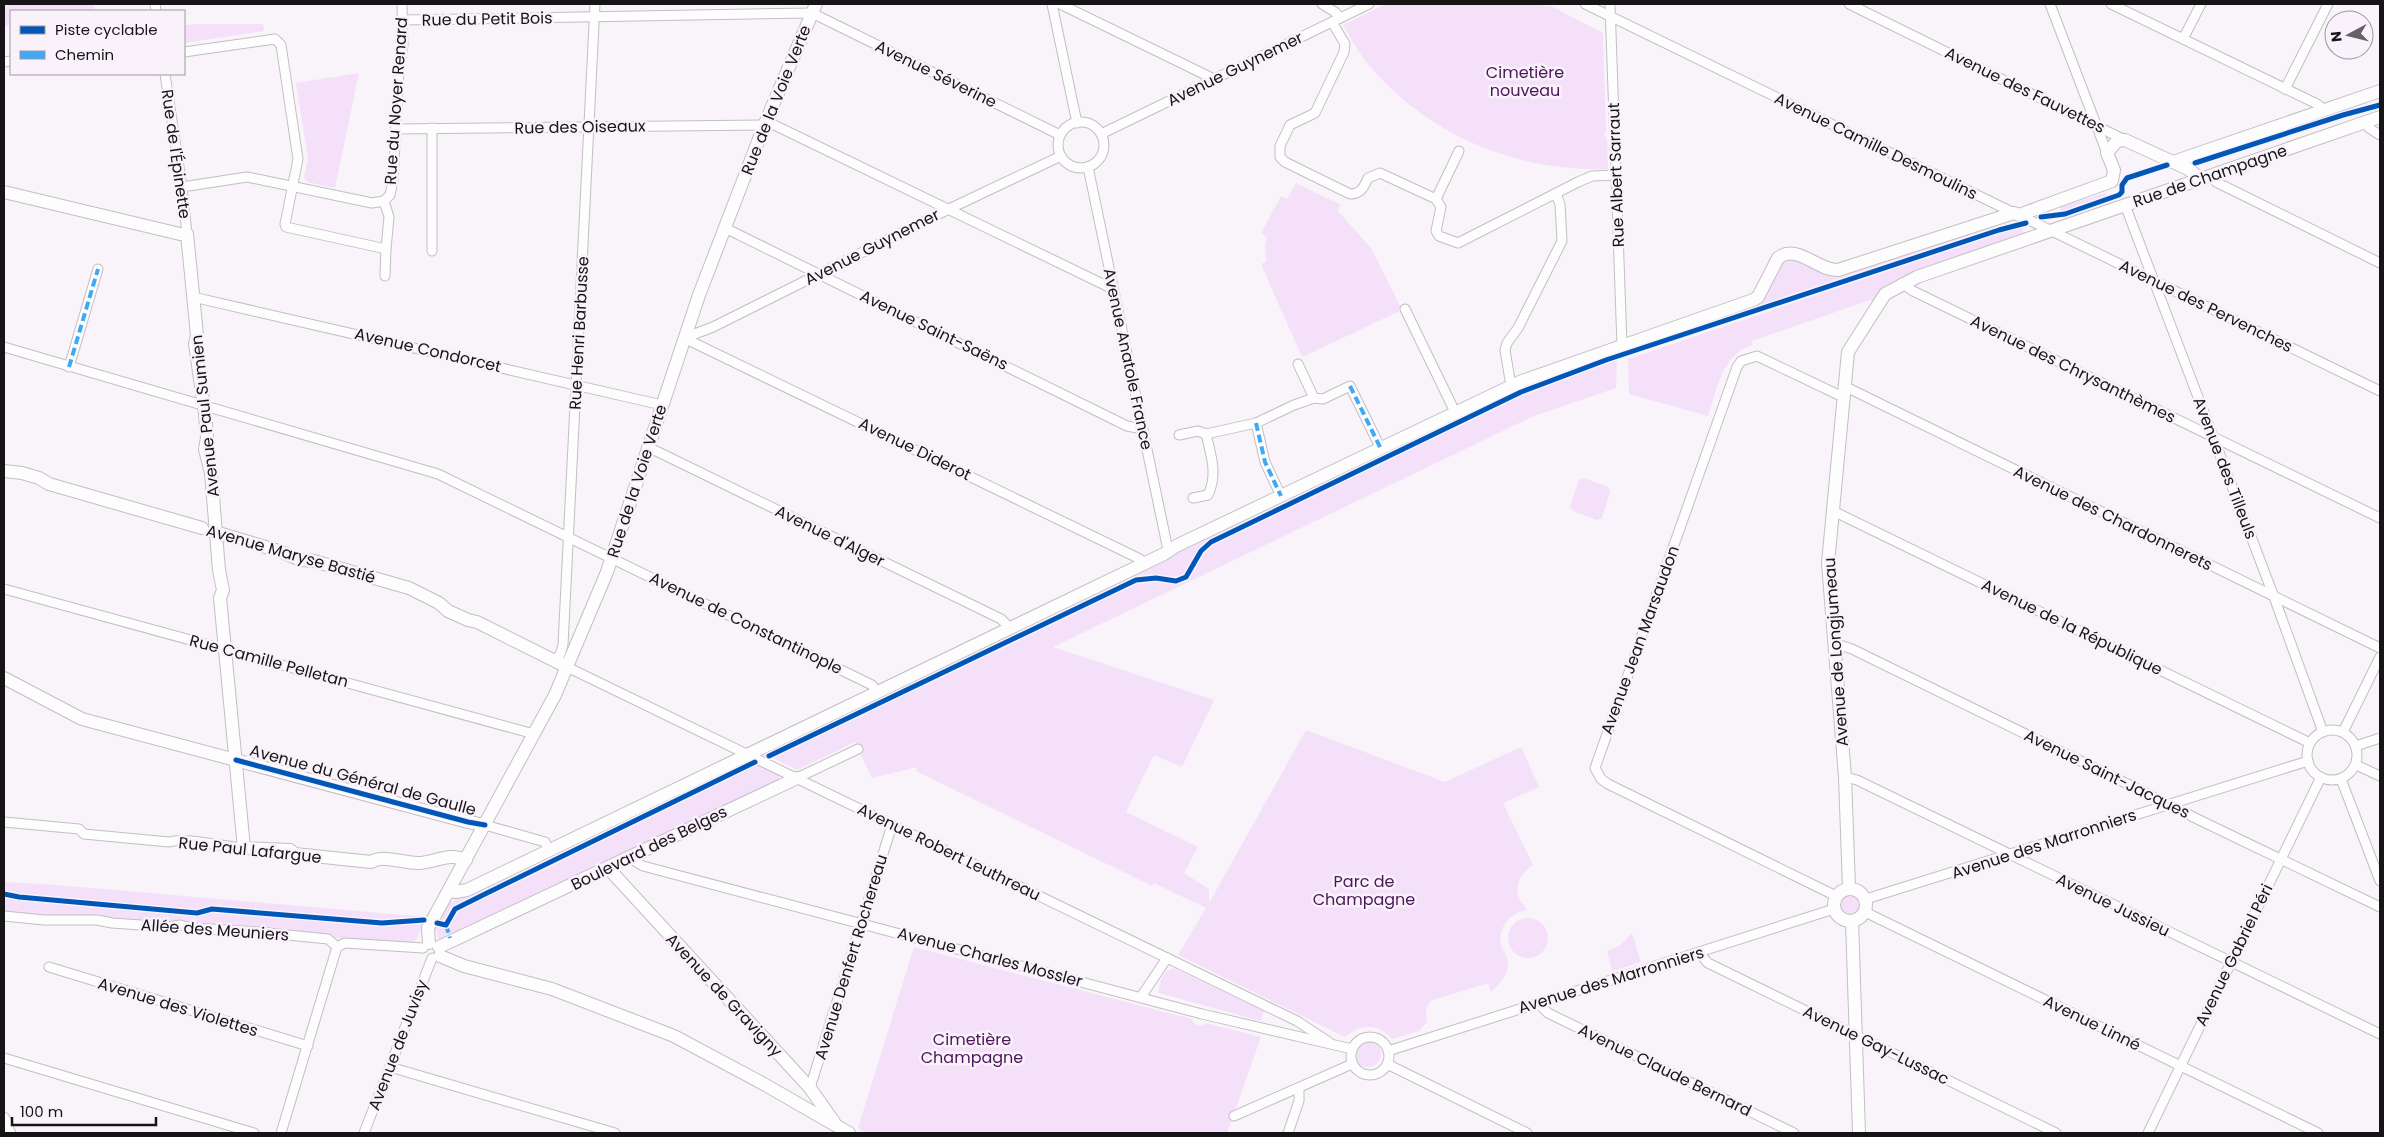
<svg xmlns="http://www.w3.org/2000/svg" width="2384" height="1137" font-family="Poppins,sans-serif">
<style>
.green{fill:#f4e0f9}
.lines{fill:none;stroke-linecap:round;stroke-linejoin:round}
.street-casing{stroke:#c2bfc3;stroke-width:11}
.secondary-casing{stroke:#c2bfc3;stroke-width:14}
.street{stroke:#fefdfe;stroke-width:9}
.secondary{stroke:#fefdfe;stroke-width:12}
.quiet{stroke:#3fa9f5;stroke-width:4;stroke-dasharray:8 4;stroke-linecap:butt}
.cycleway-casing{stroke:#f9f2fb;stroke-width:8}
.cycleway{stroke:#0057b8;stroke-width:5}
.labels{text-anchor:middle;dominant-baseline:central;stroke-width:5;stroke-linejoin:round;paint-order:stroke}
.street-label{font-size:16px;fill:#161417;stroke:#f9f2fb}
.park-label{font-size:16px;fill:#4c1559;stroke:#f9f2fb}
</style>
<rect width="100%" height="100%" fill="#f8f4f9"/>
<g class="green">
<polygon points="4,4 94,4 95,11 11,11 11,25 4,26"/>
<path d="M1386,4H1539L1546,7L1549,5L1603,33L1606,131L1604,134L1607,139L1608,169C1516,172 1427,135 1368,64C1358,52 1351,38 1343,25Z"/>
<polygon points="198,24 263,24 264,31 184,43 184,25"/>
<polygon points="359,73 335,188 307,182 304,177 308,159 296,83"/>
<polygon points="1296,183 1341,205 1337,210 1371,248 1402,310 1302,357 1261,264 1266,262 1265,245 1267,237 1261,233 1281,196 1287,199"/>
<polygon points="2105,193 2107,198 2062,213 2060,207"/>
<polygon points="1995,224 1996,228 1645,347 1643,342 1753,305 1779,264 1789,257 1829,274"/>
<path d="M2020,226L2025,235L1902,277L1885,286L1873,302L1870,300L1752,341L1753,345C1722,353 1717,390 1708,416L1629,394L1628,359Z"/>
<path d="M1615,355L1617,357L1616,388L1534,416L1053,647L1214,700L1182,767L1154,755L1126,812L1198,847L1184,873L1209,889V903L1306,730L1445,782L1521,747L1539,787L1503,803L1533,865C1521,873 1513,886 1520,900C1523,904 1525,906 1526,910C1508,914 1496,930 1502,948C1504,953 1508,957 1508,962C1509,974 1500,984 1491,992L1488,983L1430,1001L1426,1009L1427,1022L1419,1031L1392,1039C1378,1023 1361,1024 1345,1037L1178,955L1206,908L1154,883L1152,886L916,771L917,767L872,778L855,742L797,770L769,756L770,751L1144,568C1157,567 1168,560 1176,550L1512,390Z"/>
<polygon points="1584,478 1608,487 1610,492 1602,518 1597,520 1573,511 1570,506 1579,480"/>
<polygon points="745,760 779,776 778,781 441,940 438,938 436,928 448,903"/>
<polygon points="4,882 57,885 427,917 413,945 174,923 4,913"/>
<circle cx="1850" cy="905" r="10"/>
<circle cx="1528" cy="938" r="20"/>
<polygon points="1632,933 1641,962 1612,971 1607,951 1621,945"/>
<polygon points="914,947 1192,1019 1195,1024 1201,1026 1206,1023 1261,1037 1227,1133 866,1133 858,1128"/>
<path d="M1173,968L1264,1011L1261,1021L1159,993C1159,982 1162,972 1173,968Z"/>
<circle cx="1368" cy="1054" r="13"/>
</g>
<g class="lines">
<g class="street-casing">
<g id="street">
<polyline points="155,4 156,11"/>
<polyline points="1052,4 1077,123"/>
<polyline points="1060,4 1214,79"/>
<polyline points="1322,4 1335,12 1340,18"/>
<polyline points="1585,4 2014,213"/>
<polyline points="1610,4 1622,346"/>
<polyline points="1849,4 2125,140"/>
<polyline points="2050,4 2107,153"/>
<polyline points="2111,4 2317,104 2324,110"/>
<polyline points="812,13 1060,135"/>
<polyline points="402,20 812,13"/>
<path d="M1332,22L1345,44L1344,52L1315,113L1290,125L1280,146V157L1285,162L1350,194C1361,194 1364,187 1368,178L1380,173L1436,199L1441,207L1436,231L1439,236L1458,243L1578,182L1592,176L1616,175"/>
<polyline points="2183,39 2201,4"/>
<polyline points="184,52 275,39 281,45 298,159 285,224 286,227 386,249 389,217 384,201"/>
<polyline points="4,62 11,61"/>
<polyline points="165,74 182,187 187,234"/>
<polyline points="2285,89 2328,4"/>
<polyline points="766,121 1113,289"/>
<polyline points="2367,122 2369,128 2380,135"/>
<circle cx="1081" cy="145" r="23"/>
<polyline points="395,129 765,125"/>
<polyline points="1101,134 1369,4"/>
<polyline points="1088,167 1168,550"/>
<polyline points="2212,175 2216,182 2380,263"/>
<polyline points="182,187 247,177 372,203 384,201 390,195 393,181 399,71 403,44 402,4"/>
<polyline points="1436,199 1459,151"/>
<polyline points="2125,205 2274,597 2323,732"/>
<polyline points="2019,215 2380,391"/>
<polyline points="725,228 1127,426 1143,429"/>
<polyline points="432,251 432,128"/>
<polyline points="385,276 386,249"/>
<polyline points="1902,283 1913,291 2380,518"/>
<polyline points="193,297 662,405"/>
<polyline points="1405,309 1455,412"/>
<polyline points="684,338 1140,559 1143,564"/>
<polyline points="684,338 713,327 949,209 1061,156"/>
<polyline points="4,347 438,474 872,685 877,692"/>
<polyline points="1298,364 1314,398"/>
<polyline points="69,367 98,269"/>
<polyline points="1511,386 1505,350 1507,343 1518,328 1562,241 1560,204 1556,194"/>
<polyline points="1846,387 2380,648"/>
<polyline points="1256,423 1265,462 1281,496"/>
<polyline points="1179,435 1198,431 1206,434 1256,423 1294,405 1314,398 1323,399 1350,386 1381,449"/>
<polyline points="648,447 1001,619 1010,628"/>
<path d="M1193,498L1208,495C1218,474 1211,456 1206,434"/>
<polyline points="1833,511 2310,743"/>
<polyline points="4,589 534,734"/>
<path d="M1834,643L1852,649L2150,795C2163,804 2178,806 2191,816L2380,907"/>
<polyline points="555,660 560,655 563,645 595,4"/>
<polyline points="567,667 1297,1021 1329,1042"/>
<circle cx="2332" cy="755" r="25"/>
<polyline points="2343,732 2380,657"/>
<polyline points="2356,746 2380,738"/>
<polyline points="2356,765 2380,776"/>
<polyline points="1845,777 1857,780 2380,1034"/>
<polyline points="797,778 858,749"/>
<polyline points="2341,779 2380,881"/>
<path d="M4,822L79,829L84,834L169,842C188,837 222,847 244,848"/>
<polyline points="485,825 545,842 549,850"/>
<polyline points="630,858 643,866 1202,1014 1352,1049"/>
<polyline points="1836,896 1608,784 1601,779 1595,768 1737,367 1741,361 1757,356 1845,398"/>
<polyline points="1866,899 2308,761"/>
<polyline points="1865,912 2318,1133"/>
<polyline points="4,916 44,920 97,920 112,923 169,927 180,925 192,928 258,932 328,939 337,947"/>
<polyline points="337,947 345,943 423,948"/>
<polyline points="1699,953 1708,963 2056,1133"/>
<polyline points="49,967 308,1046"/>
<polyline points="1141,997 1167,958"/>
<polyline points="1538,1003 1548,1013 1794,1133"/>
<circle cx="1370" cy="1056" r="19"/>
<polyline points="1388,1051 1834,909"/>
<polyline points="4,1058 254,1133"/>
<polyline points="1387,1064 1527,1133"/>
<polyline points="390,1067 615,1133"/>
<polyline points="810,1088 892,825"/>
<polyline points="1234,1116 1352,1064"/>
<polyline points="281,1133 337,947"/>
<polyline points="364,1133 432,958"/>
<polyline points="1288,1133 1299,1101 1299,1088"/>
<polyline points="2148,1133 2321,777"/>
</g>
</g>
<g class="secondary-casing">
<g id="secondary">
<polyline points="2173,162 2380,91"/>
<path d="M4,192L180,234H187L197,335L195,344L205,414L207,438L205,449L211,473L219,570L223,590L220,598L244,848L290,850L295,854L371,862C385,854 404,864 420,863C437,862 449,852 466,860"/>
<polyline points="4,471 22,473 39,478 49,484 202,528"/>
<polyline points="215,532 279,551 301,560 314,561 409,588 439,603 448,611 468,620 477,622 567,667"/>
<polyline points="4,678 82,719 468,822 485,825"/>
<polyline points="608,868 810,1088 834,1122"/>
<polyline points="1849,888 1845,777 1828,563 1848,352 1885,294 1917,277 2380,117"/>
<circle cx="1850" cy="905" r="16"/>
<path d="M450,890L455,892L467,890L1164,554L1176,546L1522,381L1753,300L1758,297L1778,258C1797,243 1818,271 1838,270L2014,213L2019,215L2112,181L2114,170L2107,153L2117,141L2125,140L2188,169L2200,178"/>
<polyline points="1852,921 1859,1133"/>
<polyline points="429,943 428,928 433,919 555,695 607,572 699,295 766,121 816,4"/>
<polyline points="439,947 797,778"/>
<polyline points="440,956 464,966 552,989 674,1036 762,1083 849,1133"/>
<polyline points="4,1119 9,1133"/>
</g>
</g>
<use href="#street" class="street"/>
<use href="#secondary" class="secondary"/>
<g class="quiet">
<polyline points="69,367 98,269"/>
<polyline points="1350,386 1381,449"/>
<polyline points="1256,423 1265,462 1281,496"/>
<polyline points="446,925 450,938"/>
</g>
<g class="cycleway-casing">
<g id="cycleway">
<polyline points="2195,163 2343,115 2380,105"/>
<polyline points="2041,217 2065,214 2119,195 2122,192 2122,185 2127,178 2167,165"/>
<polyline points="769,756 1136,580 1156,578 1176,581 1186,577 1201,551 1211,542 1521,392 1606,360 1999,230 2026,223"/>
<polyline points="236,760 468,822 485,825"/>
<polyline points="4,894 19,897 197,913 212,909 382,923 424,920"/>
<polyline points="437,923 446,925 455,909 485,894 755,762"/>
</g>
</g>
<use href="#cycleway" class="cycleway"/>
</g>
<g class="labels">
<g class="street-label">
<text transform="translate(487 19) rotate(-1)">Rue du Petit Bois</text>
<text transform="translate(1235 69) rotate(-26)">Avenue Guynemer</text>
<text transform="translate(936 74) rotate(26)">Avenue Séverine</text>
<text transform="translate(2025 90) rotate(26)">Avenue des Fauvettes</text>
<text transform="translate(776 100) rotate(-68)">Rue de la Voie Verte</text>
<text transform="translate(396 101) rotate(-86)">Rue du Noyer Renard</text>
<text transform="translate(580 127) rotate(-1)">Rue des Oiseaux</text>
<text transform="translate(1876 146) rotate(26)">Avenue Camille Desmoulins</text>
<text transform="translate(176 154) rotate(82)">Rue de l'Épinette</text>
<text transform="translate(1616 175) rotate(-92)">Rue Albert Sarraut</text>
<text transform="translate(2210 176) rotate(-19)">Rue de Champagne</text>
<text transform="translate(872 247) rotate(-27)">Avenue Guynemer</text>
<text transform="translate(2206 306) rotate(26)">Avenue des Pervenches</text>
<text transform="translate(934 330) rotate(26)">Avenue Saint-Saëns</text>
<text transform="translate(579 333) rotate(-87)">Rue Henri Barbusse</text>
<text transform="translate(428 350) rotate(13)">Avenue Condorcet</text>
<text transform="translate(1128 359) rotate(78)">Avenue Anatole France</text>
<text transform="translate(2073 369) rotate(26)">Avenue des Chrysanthèmes</text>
<text transform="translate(205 416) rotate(-96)">Avenue Paul Sumien</text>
<text transform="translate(915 449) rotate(26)">Avenue Diderot</text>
<text transform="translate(2225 468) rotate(69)">Avenue des Tilleuls</text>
<text transform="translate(637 481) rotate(-72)">Rue de la Voie Verte</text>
<text transform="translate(2113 518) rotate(26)">Avenue des Chardonnerets</text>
<text transform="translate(830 536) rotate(26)">Avenue d'Alger</text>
<text transform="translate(291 554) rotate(16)">Avenue Maryse Bastié</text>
<text transform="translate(746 623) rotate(26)">Avenue de Constantinople</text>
<text transform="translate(2072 627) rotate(26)">Avenue de la République</text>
<text transform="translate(1640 640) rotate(-70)">Avenue Jean Marsaudon</text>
<text transform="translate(1836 652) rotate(-94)">Avenue de Longjumeau</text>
<text transform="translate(269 661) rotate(15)">Rue Camille Pelletan</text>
<text transform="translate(2107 774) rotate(26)">Avenue Saint-Jacques</text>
<text transform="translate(363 780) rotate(15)">Avenue du Général de Gaulle</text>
<text transform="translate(2044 844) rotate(-18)">Avenue des Marronniers</text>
<text transform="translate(649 848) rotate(-26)">Boulevard des Belges</text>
<text transform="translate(250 850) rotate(6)">Rue Paul Lafargue</text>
<text transform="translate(949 852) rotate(26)">Avenue Robert Leuthreau</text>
<text transform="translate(2113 905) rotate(26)">Avenue Jussieu</text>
<text transform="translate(215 930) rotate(4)">Allée des Meuniers</text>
<text transform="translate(2234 955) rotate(-64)">Avenue Gabriel Péri</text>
<text transform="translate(851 957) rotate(-73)">Avenue Denfert Rochereau</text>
<text transform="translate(990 957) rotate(15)">Avenue Charles Mossler</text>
<text transform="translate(1611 980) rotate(-17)">Avenue des Marronniers</text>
<text transform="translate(724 995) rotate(47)">Avenue de Gravigny</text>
<text transform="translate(178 1007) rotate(17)">Avenue des Violettes</text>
<text transform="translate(2092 1023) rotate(26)">Avenue Linné</text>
<text transform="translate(398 1045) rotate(-69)">Avenue de Juvisy</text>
<text transform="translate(1876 1045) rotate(26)">Avenue Gay-Lussac</text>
<text transform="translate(1665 1070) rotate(26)">Avenue Claude Bernard</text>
</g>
<g class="park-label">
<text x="1525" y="72">Cimetière<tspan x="1525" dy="18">nouveau</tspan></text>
<text x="1364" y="881">Parc de<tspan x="1364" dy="18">Champagne</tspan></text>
<text x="972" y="1039">Cimetière<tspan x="972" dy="18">Champagne</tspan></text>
</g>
</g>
<rect width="2384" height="1137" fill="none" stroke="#161417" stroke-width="10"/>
<rect x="10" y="10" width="175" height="65" fill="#f9f2fb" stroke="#9e99a0"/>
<rect x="20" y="26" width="25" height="8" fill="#0057b8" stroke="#9e99a0"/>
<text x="55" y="35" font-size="15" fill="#161417">Piste cyclable</text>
<rect x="20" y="51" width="25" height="8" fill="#3fa9f5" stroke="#9e99a0"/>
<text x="55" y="60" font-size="15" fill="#161417">Chemin</text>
<g transform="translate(2349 35) rotate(263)"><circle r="24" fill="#f9f2fb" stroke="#9e99a0"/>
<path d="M0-4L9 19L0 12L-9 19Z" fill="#656266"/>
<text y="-8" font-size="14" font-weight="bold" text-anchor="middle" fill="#161417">N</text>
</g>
<path d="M12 1117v8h144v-8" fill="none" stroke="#161417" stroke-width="2.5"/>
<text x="20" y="1117" font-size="15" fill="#161417" stroke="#f9f2fb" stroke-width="4" paint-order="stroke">100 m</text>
</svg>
